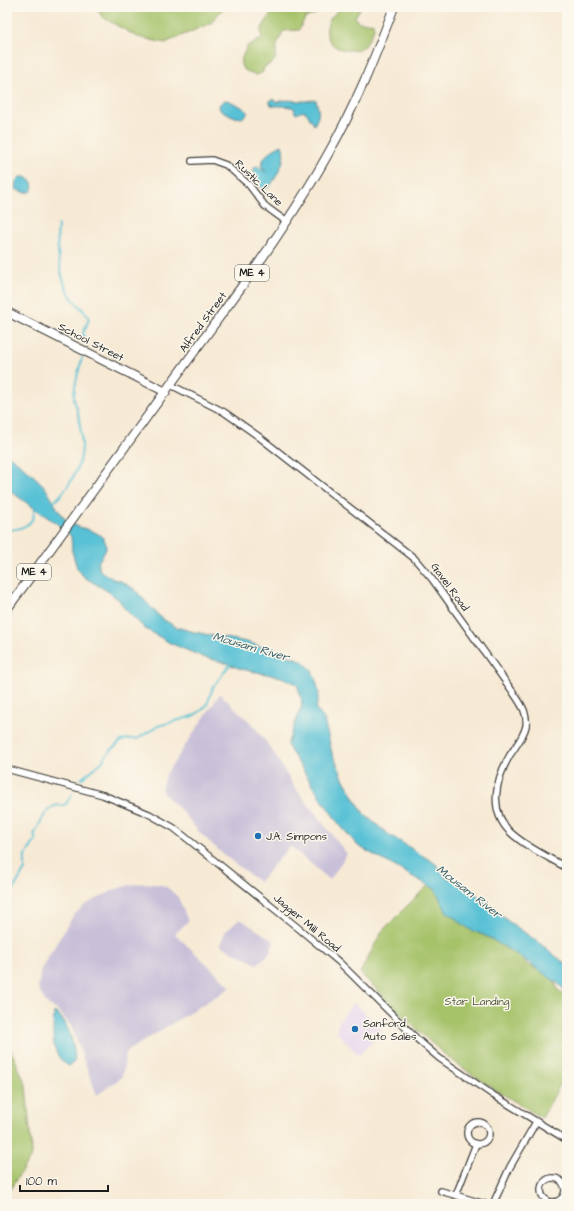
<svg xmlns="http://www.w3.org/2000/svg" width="574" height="1211" font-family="'Architects Daughter',sans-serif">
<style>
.built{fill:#e6d3f0}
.industrial{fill:#c8c0d8}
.green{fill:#a6c36a;stroke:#617043}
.water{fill:#58c1d5;stroke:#3a6e78}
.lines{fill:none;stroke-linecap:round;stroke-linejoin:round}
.stream{stroke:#58c1d5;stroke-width:2}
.street-casing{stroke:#3d3b38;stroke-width:8}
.secondary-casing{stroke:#3d3b38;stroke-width:10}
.primary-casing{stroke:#3d3b38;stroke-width:10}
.street{stroke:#fff;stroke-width:5.5}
.secondary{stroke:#fff;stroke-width:8}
.primary{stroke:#fff;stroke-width:8}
.poi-dot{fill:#1f6fb2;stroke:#fbf7ec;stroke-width:1.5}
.labels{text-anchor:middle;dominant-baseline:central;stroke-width:3;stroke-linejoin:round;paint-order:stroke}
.shield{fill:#fbf7ec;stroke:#5f5e5a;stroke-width:1}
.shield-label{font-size:10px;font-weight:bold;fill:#1c1c1c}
.street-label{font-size:11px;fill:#1c1c1c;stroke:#fbf7ec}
.poi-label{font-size:11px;fill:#1c1c1c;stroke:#fbf7ec;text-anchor:start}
.park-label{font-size:11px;fill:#4c5637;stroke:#fbf7ec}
.water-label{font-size:12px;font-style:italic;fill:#345e66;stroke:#fbf7ec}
</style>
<rect width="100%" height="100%" fill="#fbf7ec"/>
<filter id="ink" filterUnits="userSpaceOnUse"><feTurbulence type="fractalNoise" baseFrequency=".025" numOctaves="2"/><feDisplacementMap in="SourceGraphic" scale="8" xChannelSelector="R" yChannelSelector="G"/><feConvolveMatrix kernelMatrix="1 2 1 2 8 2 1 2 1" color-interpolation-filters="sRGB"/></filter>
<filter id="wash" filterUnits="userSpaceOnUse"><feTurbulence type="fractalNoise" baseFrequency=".012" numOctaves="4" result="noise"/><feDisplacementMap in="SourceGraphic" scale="16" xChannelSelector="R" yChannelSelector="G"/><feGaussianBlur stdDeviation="0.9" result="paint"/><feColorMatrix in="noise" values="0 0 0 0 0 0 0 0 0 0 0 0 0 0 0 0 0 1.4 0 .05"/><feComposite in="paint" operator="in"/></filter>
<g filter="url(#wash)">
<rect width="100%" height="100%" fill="#f7ead5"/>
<polygon class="built" points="354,1003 383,1031 359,1055 337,1032 339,1022 352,1004"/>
<g class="industrial">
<polygon points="220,694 253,725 270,747 293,785 347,854 330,880 290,846 259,882 224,855 198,831 182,811 165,795 161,788 166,774"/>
<polygon points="144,883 162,885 168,888 178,897 188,921 175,934 231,987 126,1052 122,1077 97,1095 71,1026 57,1010 46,1003 38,988 41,969 73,916 85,905 116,889 130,885"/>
<polygon points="240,919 274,941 270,953 257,964 220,945 225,932"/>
</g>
<g class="green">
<polygon points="97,7 224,7 211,23 165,43 138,37 102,17"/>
<path d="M275,7H321L316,14L305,18L299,30L283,31L277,45L275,60L271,64L264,67L263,72L257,75C234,69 240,61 248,45L262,39L261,30Z"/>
<path d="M342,7H361L355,17L358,22L373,23L374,29L365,46C362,48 357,50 353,50C335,52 321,39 329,21C331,16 338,11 342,7Z"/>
<path d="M431,882L506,946L525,960L526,964L552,976L558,990L567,998V1072L542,1118C508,1097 472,1077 442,1052C413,1028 387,999 360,973L382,931Z"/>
<polygon points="7,1047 10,1048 26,1085 32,1155 7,1194"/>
</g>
<g class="water">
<path d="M274,99L277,102C287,98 297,102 307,101C310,100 312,100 316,100C319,112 320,115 314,125L313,124V121L310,119C306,111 305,109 297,114L295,113L294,108C286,105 279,107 271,105L269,101Z"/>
<polygon points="227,100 240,106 247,111 247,114 242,118 235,117 220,110 219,105 223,101"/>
<path d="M282,145C284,150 284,156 283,161C280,169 272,189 263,190L258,183L253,169L257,166L266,172L261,166C264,154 272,150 282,145Z"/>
<path d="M20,177C29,176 36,183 31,192H24L15,189L16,181Z"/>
<path d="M7,455C15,459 39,480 44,486C52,497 57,511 66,520C76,530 102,528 106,544C108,550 100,558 98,563L100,571L113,579L121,581L134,589L161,618L176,627L194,632L247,642L301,660L311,669L315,677L319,693L316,709L324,719L332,753L344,780L364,814L388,834L436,864L446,877L466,886L508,921L538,942L567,965V993L560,985L522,958L488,937L469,929L446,911L435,889L358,846L339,824L318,794L287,745L302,705L301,697L297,684L281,677L241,669L226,663L203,657L170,643L144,628L125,609L119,600L109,592L84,577L77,568L72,551L71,536L60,526L7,489Z"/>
<path d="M54,1012C57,1014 60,1016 62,1019C69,1028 77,1051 74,1062L69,1066C49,1055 53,1032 54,1012Z"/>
</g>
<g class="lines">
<g class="stream">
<path d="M58,225C56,245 59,278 70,295C75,304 85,309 89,319L83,333L86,344"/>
<path d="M54,502C68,489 82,466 82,446C81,434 80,420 77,409C76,406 75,403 74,400C73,388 79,370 82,358"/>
<path d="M7,530C19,530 35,525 34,511L37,507"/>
<polyline points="81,779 102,762 105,756 121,741 128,739 137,739 158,726 193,716 202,710 207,705 213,687 231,663"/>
<path d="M7,905L10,903L12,892L25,869V856L36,840L34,835C39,826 45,809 55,806C58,805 62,805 65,805L72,795"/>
</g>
</g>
</g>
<g filter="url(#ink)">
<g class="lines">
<g class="street-casing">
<g id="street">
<polyline points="192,161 212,160 226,165 249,185 265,206 287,222"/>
<path d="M171,385L224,412L258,436L414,558L432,579L513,692C520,703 528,712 526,726C524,736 516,746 510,755C496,779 488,810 510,832C526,847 548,857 567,868"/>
<polyline points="7,769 103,795 149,814 174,828 297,927 339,962 417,1039 439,1058 493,1095 567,1140"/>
<circle cx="478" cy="1133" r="11"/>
<circle cx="553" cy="1190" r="12"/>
<polyline points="441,1191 485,1204"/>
<polyline points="456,1195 476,1144"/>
<polyline points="493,1204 510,1167 536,1122"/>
</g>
</g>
<g class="secondary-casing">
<polyline id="secondary" points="7,312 166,392"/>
</g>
<g class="primary-casing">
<path id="primary" d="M7,609L258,264C283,228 307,192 328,154C355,107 375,57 394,7"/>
</g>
<use href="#street" class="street"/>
<use href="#secondary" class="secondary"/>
<use href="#primary" class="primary"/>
</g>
</g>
<g class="poi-dot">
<circle cx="258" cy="836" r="4"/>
<circle cx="355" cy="1029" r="4"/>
</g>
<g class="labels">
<g class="shield">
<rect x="235" y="265" width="34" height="16" rx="3"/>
<rect x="17" y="564" width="34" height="16" rx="3"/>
</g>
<g class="shield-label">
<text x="252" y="273">ME 4</text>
<text x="34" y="572">ME 4</text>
</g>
<g class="street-label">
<text transform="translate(259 183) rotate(44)">Rustic Lane</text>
<text transform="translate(203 322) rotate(-54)">Alfred Street</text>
<text transform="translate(91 342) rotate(27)">School Street</text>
<text transform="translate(450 587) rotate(54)">Gavel Road</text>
<text transform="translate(307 923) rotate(40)">Jagger Mill Road</text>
</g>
<g class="poi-label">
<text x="266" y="836">J.A. Simpons</text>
<text x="363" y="1023">Sanford<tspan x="363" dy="13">Auto Sales</tspan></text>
</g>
<g class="park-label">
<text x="477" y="1001">Star Landing</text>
</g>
<g class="water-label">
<text transform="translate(251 647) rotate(16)">Mousam River</text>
<text transform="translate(469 892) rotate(38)">Mousam River</text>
</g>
</g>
<rect width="574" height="1211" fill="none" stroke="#fbf7ec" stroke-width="24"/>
<path d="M20 1185v6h88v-6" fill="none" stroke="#1c1c1c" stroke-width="2"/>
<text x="26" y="1185" font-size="12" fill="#1c1c1c" stroke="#fbf7ec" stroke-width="3" paint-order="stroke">100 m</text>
</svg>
